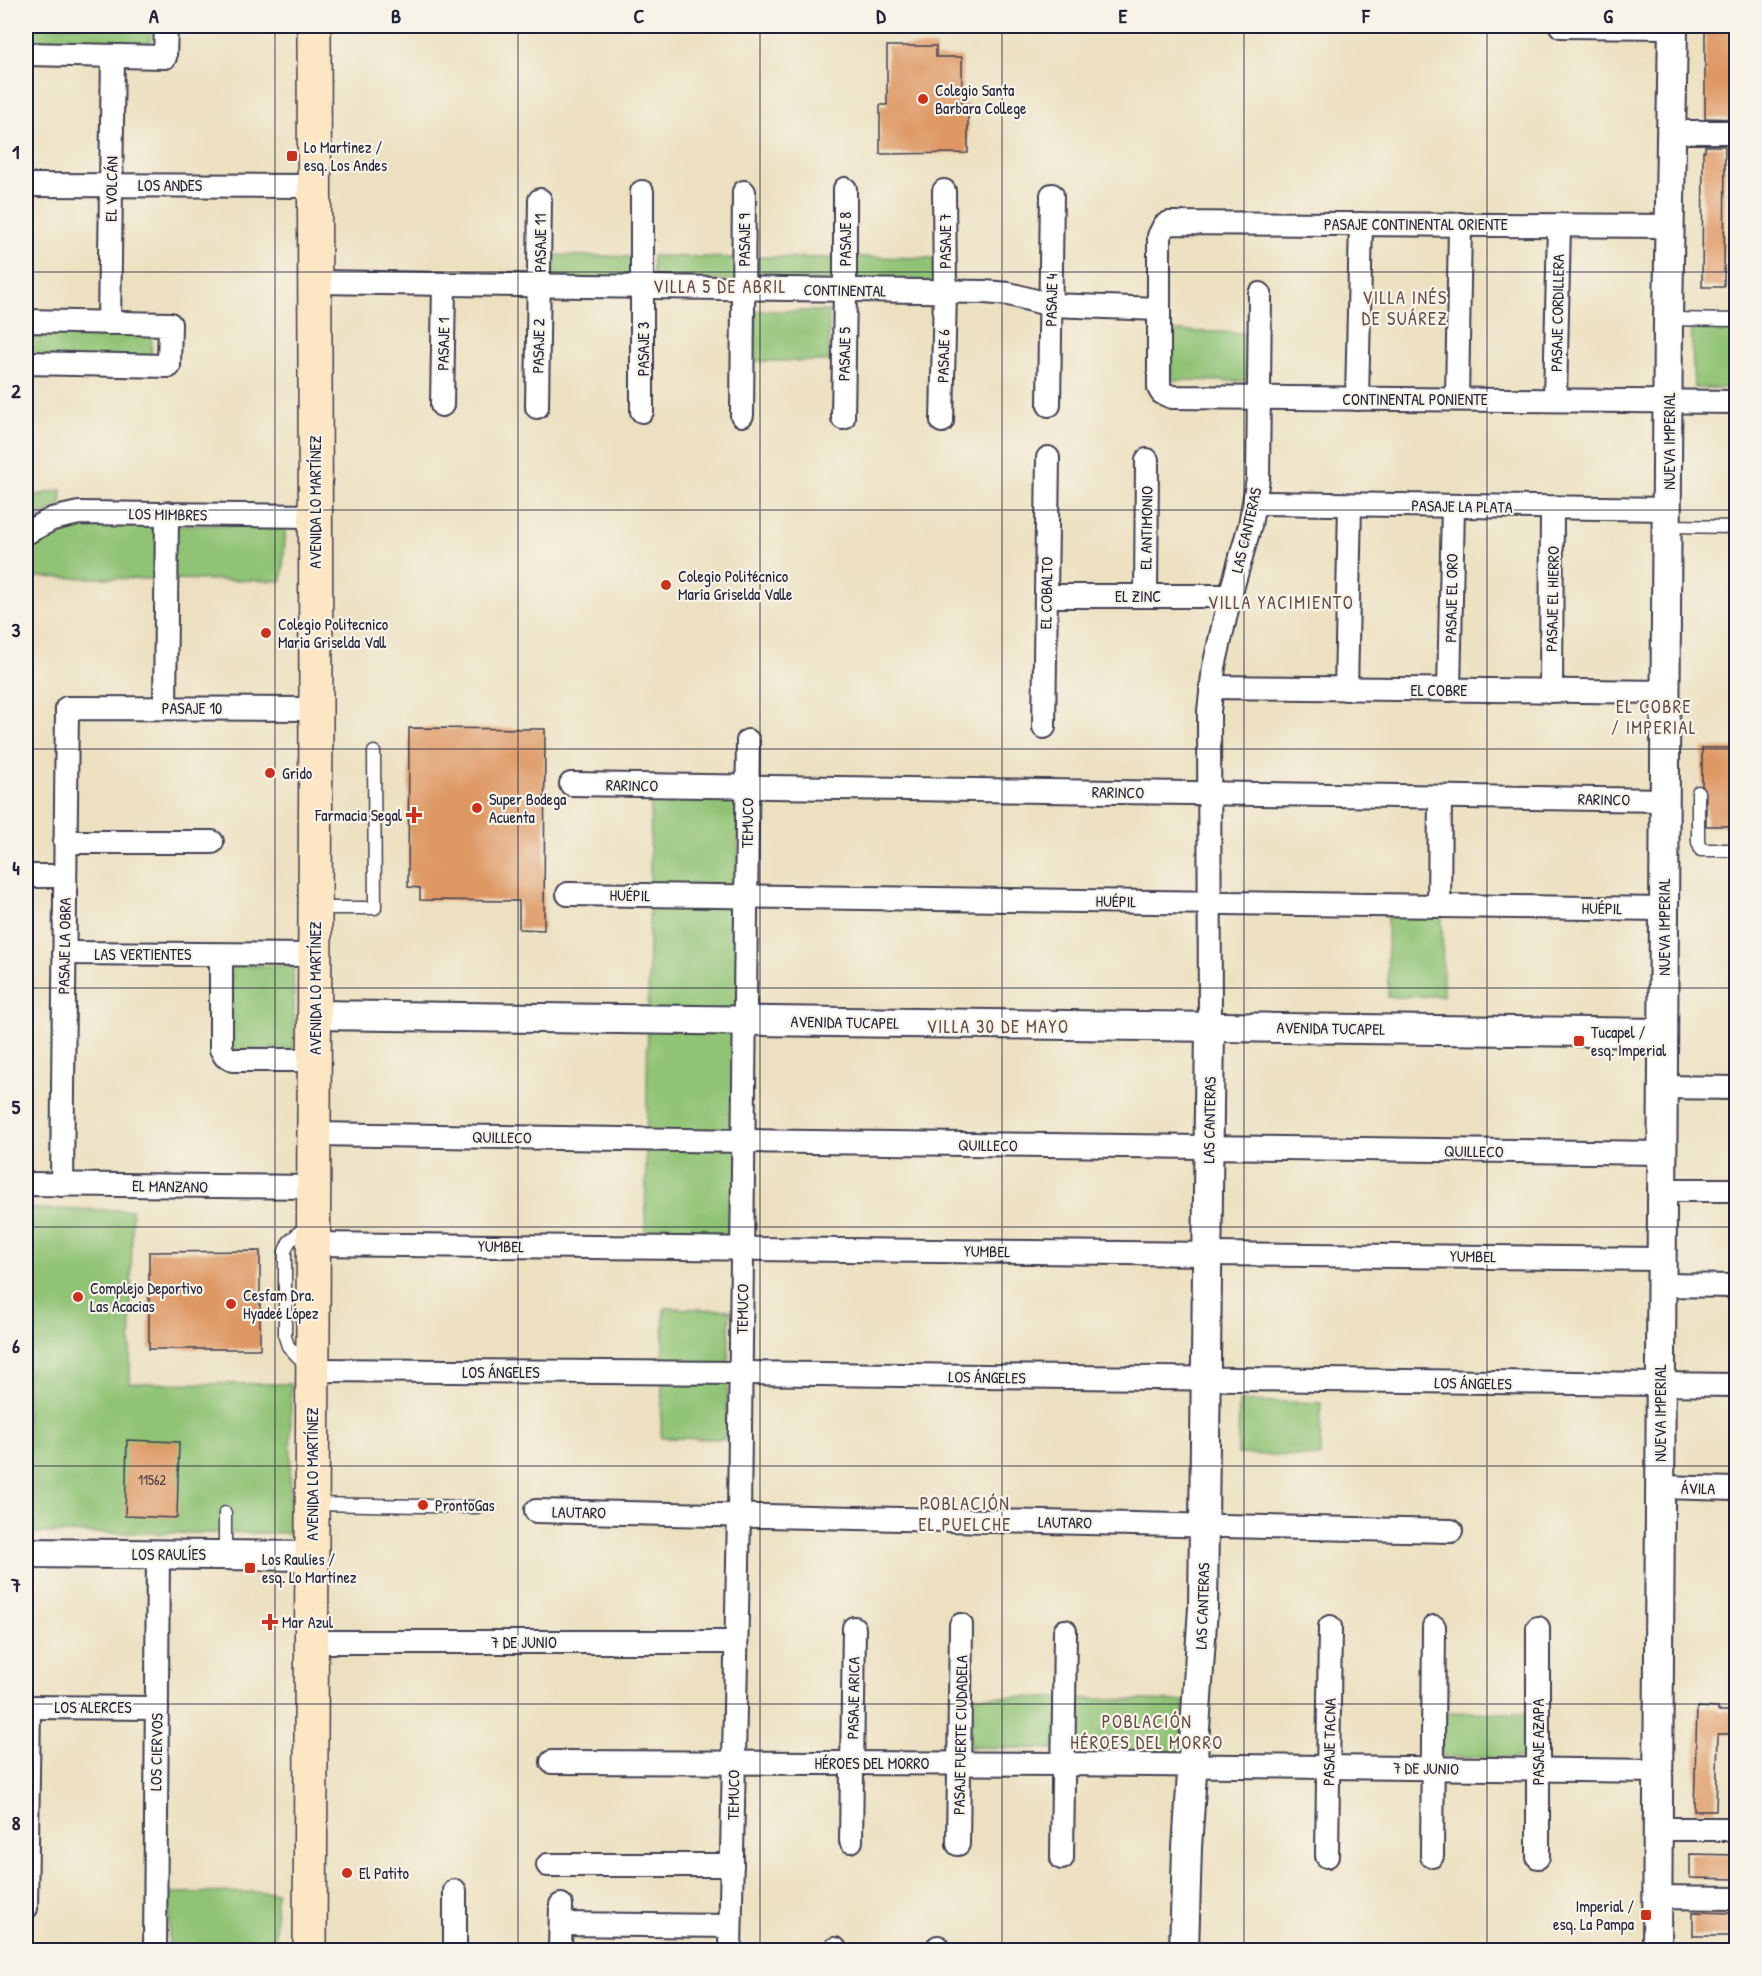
<svg xmlns="http://www.w3.org/2000/svg" width="1762" height="1976" font-family="'Patrick Hand',sans-serif">
<style>
.green{fill:#90c374;stroke:#597258;stroke-width:1.5}
.building{fill:#de9863}
.lines{fill:none;stroke-linecap:round;stroke-linejoin:round}
.service-casing{stroke:#403e4f;stroke-width:15}
.minor-casing{stroke:#403e4f;stroke-width:26}
.tertiary-casing{stroke:#403e4f;stroke-width:32}
.secondary-casing{stroke:#403e4f;stroke-width:36}
.service{stroke:#fff;stroke-width:12}
.minor{stroke:#fff;stroke-width:22}
.tertiary{stroke:#fff;stroke-width:28}
.secondary{stroke:#fce6c4;stroke-width:33}
.grid{fill:none;stroke:#22223b;stroke-width:1.5;stroke-opacity:0.55}
.poi-dot{fill:#c8321e;stroke:#f7f3e8;stroke-width:2}
.labels{text-anchor:middle;dominant-baseline:central;stroke-width:4.5;stroke-linejoin:round;paint-order:stroke}
.number-label{font-size:14px;fill:#514045}
.poi-label{font-size:16px;fill:#22223b;stroke:#f7f3e8;text-anchor:start}
.street-label{font-size:16px;fill:#22223b;stroke:#f7f3e8}
.neighbourhood-label{font-size:18px;letter-spacing:1.5px;fill:#644b49;stroke:#f7f3e8}
.neatline{fill:none;stroke:#22223b;stroke-width:2}
.grid-label{font-size:20px;text-anchor:middle;font-weight:bold;fill:#22223b}
</style>
<rect width="100%" height="100%" fill="#f7f3e8"/>
<filter id="ink" filterUnits="userSpaceOnUse"><feTurbulence type="fractalNoise" baseFrequency=".0167" numOctaves="2"/><feDisplacementMap in="SourceGraphic" scale="12" xChannelSelector="R" yChannelSelector="G"/><feConvolveMatrix kernelMatrix="1 2 1 2 8 2 1 2 1" color-interpolation-filters="sRGB"/></filter>
<filter id="wash" filterUnits="userSpaceOnUse"><feTurbulence type="fractalNoise" baseFrequency=".008" numOctaves="4" result="noise"/><feDisplacementMap in="SourceGraphic" scale="24" xChannelSelector="R" yChannelSelector="G"/><feGaussianBlur stdDeviation="1.35" result="paint"/><feColorMatrix in="noise" values="0 0 0 0 0 0 0 0 0 0 0 0 0 0 0 0 0 1.4 0 .05"/><feComposite in="paint" operator="in"/></filter>
<g filter="url(#wash)">
<rect width="100%" height="100%" fill="#ece0c0"/>
<g class="green">
<polygon points="26,26 151,26 150,53 26,51"/>
<polygon points="548,255 638,257 638,280 548,279"/>
<polygon points="652,256 738,258 738,280 653,279"/>
<polygon points="751,257 836,258 836,280 751,280"/>
<polygon points="854,257 939,258 939,282 854,281"/>
<rect x="755" y="311" width="74" height="50"/>
<polygon points="1691,322 1736,323 1736,388 1694,388"/>
<polygon points="26,325 152,328 151,360 26,358"/>
<polygon points="1172,331 1248,333 1247,381 1171,380"/>
<polygon points="62,490 61,506 26,522 26,497"/>
<polygon points="78,525 286,525 282,581 26,577 26,540"/>
<polygon points="651,793 738,794 739,1243 645,1241"/>
<polygon points="1442,914 1443,996 1388,997 1387,915"/>
<polygon points="293,965 295,1049 233,1050 231,966"/>
<polygon points="26,1209 132,1210 130,1383 291,1384 290,1533 26,1533"/>
<polygon points="664,1308 730,1310 726,1439 661,1438"/>
<polygon points="1239,1401 1321,1403 1320,1457 1238,1454"/>
<polygon points="971,1696 1184,1701 1183,1752 970,1747"/>
<polygon points="1441,1712 1526,1713 1526,1758 1441,1757"/>
<polygon points="276,1892 275,1950 169,1950 169,1893"/>
</g>
<g id="blocks">
<g class="building">
<polygon points="1705,26 1737,26 1737,119 1705,118"/>
<polygon points="887,46 936,46 936,57 962,57 962,105 968,104 968,153 880,154 880,105 887,105"/>
<polygon points="1705,146 1725,146 1724,287 1702,287 1703,151 1705,151"/>
<polygon points="409,728 545,729 544,930 519,929 519,901 420,900 420,888 408,887"/>
<polygon points="1702,748 1737,748 1737,826 1706,826 1706,792 1702,785"/>
<polygon points="260,1251 260,1349 149,1349 149,1252"/>
<polygon points="127,1440 179,1442 177,1518 125,1516"/>
<polygon points="1697,1707 1718,1708 1718,1711 1737,1711 1737,1734 1718,1734 1716,1811 1694,1811"/>
<polygon points="1690,1854 1737,1855 1737,1879 1690,1878"/>
<polygon points="1693,1912 1737,1913 1737,1936 1693,1936"/>
</g>
</g>
</g>
<g filter="url(#ink)">
<use href="#blocks" fill-opacity="0" stroke="#403e4f" stroke-width="1.5"/>
<g class="lines">
<g class="service-casing">
<g id="service">
<polyline points="1668,319 1736,320"/>
<polyline points="1668,526 1736,527"/>
<polyline points="1698,792 1698,842 1701,850 1736,850"/>
<polyline points="317,908 375,908 374,752"/>
<polyline points="307,1366 288,1346 285,1337 285,1251 289,1242 308,1224"/>
<polyline points="314,1504 477,1507"/>
<polyline points="225,1513 225,1555"/>
</g>
</g>
<g class="minor-casing">
<g id="minor">
<polyline points="1561,26 1673,27"/>
<polyline points="26,54 165,57 166,26"/>
<polyline points="1671,132 1736,132"/>
<polyline points="26,185 314,186"/>
<polyline points="1670,226 1169,223 1164,226 1159,236 1159,388 1162,393 1172,397 1736,402"/>
<polyline points="315,282 984,292 1009,294 1051,305 1159,309"/>
<polyline points="26,321 170,324 169,366 26,363"/>
<polyline points="109,323 113,56"/>
<polyline points="1357,399 1361,224"/>
<polyline points="1457,399 1460,224"/>
<polyline points="1555,400 1559,225"/>
<polyline points="442,405 444,284"/>
<polyline points="1049,405 1052,195"/>
<polyline points="537,407 540,200"/>
<polyline points="642,411 642,192"/>
<polyline points="742,415 744,192"/>
<polyline points="843,418 845,290 845,189"/>
<polyline points="942,421 945,291 944,191"/>
<polyline points="1255,503 1668,509"/>
<polyline points="26,533 52,519 79,513 315,516"/>
<polyline points="1046,596 1230,596"/>
<polyline points="1146,596 1147,460"/>
<polyline points="1211,687 1667,692"/>
<polyline points="1346,689 1350,505"/>
<polyline points="1449,690 1453,506"/>
<polyline points="1551,691 1552,508"/>
<polyline points="165,708 167,513"/>
<polyline points="1044,727 1048,458"/>
<polyline points="571,784 1665,800"/>
<polyline points="65,842 212,842"/>
<polyline points="26,876 65,876"/>
<polyline points="568,894 1664,909"/>
<polyline points="1439,906 1440,797"/>
<polyline points="64,953 315,955"/>
<polyline points="221,955 221,1049 225,1056 233,1060 315,1060"/>
<polyline points="1210,1026 1209,711 1214,667 1230,596 1250,525 1258,479 1260,294"/>
<polyline points="1663,1087 1736,1088"/>
<polyline points="314,1134 743,1141 1662,1153"/>
<polyline points="26,1184 314,1187"/>
<polyline points="62,1185 67,708 316,709"/>
<polyline points="1662,1190 1736,1190"/>
<polyline points="313,1244 1661,1259"/>
<polyline points="1661,1285 1736,1286"/>
<polyline points="313,1370 741,1373 1736,1385"/>
<polyline points="1659,1487 1736,1489"/>
<polyline points="536,1511 1451,1531"/>
<polyline points="311,1642 736,1642"/>
<polyline points="26,1707 157,1708"/>
<polyline points="552,1762 1063,1764 1659,1771"/>
<polyline points="1658,1829 1736,1829"/>
<polyline points="851,1841 854,1628"/>
<polyline points="958,1844 961,1625"/>
<polyline points="1327,1856 1330,1627"/>
<polyline points="1432,1856 1434,1627"/>
<polyline points="1538,1857 1538,1628"/>
<polyline points="1062,1858 1065,1631"/>
<polyline points="548,1865 732,1865"/>
<polyline points="1658,1897 1736,1898"/>
<polyline points="26,1908 29,1707"/>
<polyline points="561,1924 730,1926"/>
<polyline points="155,1950 158,1554"/>
<polyline points="455,1950 455,1891"/>
<polyline points="560,1950 561,1905"/>
<polyline points="730,1950 739,1515 748,741"/>
<polyline points="835,1950 835,1949"/>
<polyline points="938,1950 938,1947"/>
</g>
</g>
<g class="tertiary-casing">
<g id="tertiary">
<polyline points="315,1015 1663,1033"/>
<polyline points="26,1553 312,1556"/>
<polyline points="1184,1950 1187,1848 1203,1608 1210,1026"/>
<polyline points="1657,1950 1668,319 1673,26"/>
</g>
</g>
<g class="secondary-casing">
<polyline id="secondary" points="310,1950 316,709 314,26"/>
</g>
<use href="#service" class="service"/>
<use href="#minor" class="minor"/>
<use href="#tertiary" class="tertiary"/>
<use href="#secondary" class="secondary"/>
</g>
</g>
<path class="grid" d="M275,26V1950M518,26V1950M760,26V1950M1002,26V1950M1244,26V1950M1487,26V1950M26,272H1736M26,510H1736M26,749H1736M26,988H1736M26,1227H1736M26,1466H1736M26,1704H1736"/>
<g class="poi-dot">
<circle cx="923" cy="99" r="6"/>
<rect x="286" y="150" width="12" height="12" rx="3"/>
<circle cx="666" cy="585" r="6"/>
<circle cx="266" cy="633" r="6"/>
<circle cx="270" cy="773" r="6"/>
<circle cx="477" cy="808" r="6"/>
<path d="M411 806h6v6h6v6h-6v6h-6v-6h-6v-6h6z"/>
<rect x="1573" y="1035" width="12" height="12" rx="3"/>
<circle cx="78" cy="1297" r="6"/>
<circle cx="231" cy="1304" r="6"/>
<circle cx="423" cy="1505" r="6"/>
<rect x="244" y="1562" width="12" height="12" rx="3"/>
<path d="M267 1613h6v6h6v6h-6v6h-6v-6h-6v-6h6z"/>
<circle cx="347" cy="1873" r="6"/>
<rect x="1640" y="1909" width="12" height="12" rx="3"/>
</g>
<g class="labels">
<g class="number-label">
<text x="152" y="1479">11562</text>
</g>
<g class="poi-label">
<text x="935" y="90">Colegio Santa<tspan x="935" dy="18">Barbara College</tspan></text>
<text x="304" y="147">Lo Martínez /<tspan x="304" dy="18">esq. Los Andes</tspan></text>
<text x="678" y="576">Colegio Politécnico<tspan x="678" dy="18">María Griselda Valle</tspan></text>
<text x="278" y="624">Colegio Politecnico<tspan x="278" dy="18">Maria Griselda Vall</tspan></text>
<text x="282" y="773">Grido</text>
<text x="489" y="799">Super Bodega<tspan x="489" dy="18">Acuenta</tspan></text>
<text x="402" y="815" text-anchor="end">Farmacia Segal</text>
<text x="1591" y="1032">Tucapel /<tspan x="1591" dy="18">esq. Imperial</tspan></text>
<text x="90" y="1288">Complejo Deportivo<tspan x="90" dy="18">Las Acacias</tspan></text>
<text x="243" y="1295">Cesfam Dra.<tspan x="243" dy="18">Hyadeé López</tspan></text>
<text x="435" y="1505">ProntoGas</text>
<text x="262" y="1559">Los Raulíes /<tspan x="262" dy="18">esq. Lo Martínez</tspan></text>
<text x="282" y="1622">Mar Azul</text>
<text x="359" y="1873">El Patito</text>
<text x="1634" y="1906" text-anchor="end">Imperial /<tspan x="1634" dy="18">esq. La Pampa</tspan></text>
</g>
<g class="street-label">
<text x="170" y="185">LOS ANDES</text>
<text transform="translate(111 189) rotate(-89)">EL VOLCÁN</text>
<text x="1416" y="224">PASAJE CONTINENTAL ORIENTE</text>
<text transform="translate(845 239) rotate(-90)">PASAJE 8</text>
<text transform="translate(744 240) rotate(-90)">PASAJE 9</text>
<text transform="translate(945 241) rotate(-90)">PASAJE 7</text>
<text transform="translate(540 243) rotate(-90)">PASAJE 11</text>
<text transform="translate(845 290) rotate(1)">CONTINENTAL</text>
<text transform="translate(1051 300) rotate(-89)">PASAJE 4</text>
<text transform="translate(1557 313) rotate(-89)">PASAJE CORDILLERA</text>
<text transform="translate(443 344) rotate(-89)">PASAJE 1</text>
<text transform="translate(538 346) rotate(-89)">PASAJE 2</text>
<text transform="translate(643 349) rotate(-90)">PASAJE 3</text>
<text transform="translate(844 354) rotate(-89)">PASAJE 5</text>
<text transform="translate(943 356) rotate(-89)">PASAJE 6</text>
<text x="1415" y="399">CONTINENTAL PONIENTE</text>
<text transform="translate(1669 441) rotate(-90)">NUEVA IMPERIAL</text>
<text transform="translate(315 502) rotate(-90)">AVENIDA LO MARTÍNEZ</text>
<text transform="translate(1462 506) rotate(1)">PASAJE LA PLATA</text>
<text transform="translate(168 514) rotate(1)">LOS MIMBRES</text>
<text transform="translate(1146 528) rotate(-89)">EL ANTIMONIO</text>
<text transform="translate(1246 530) rotate(-77)">LAS CANTERAS</text>
<text transform="translate(1046 593) rotate(-89)">EL COBALTO</text>
<text x="1138" y="596">EL ZINC</text>
<text transform="translate(1451 598) rotate(-89)">PASAJE EL ORO</text>
<text transform="translate(1552 599) rotate(-89)">PASAJE EL HIERRO</text>
<text x="1439" y="690">EL COBRE</text>
<text x="192" y="708">PASAJE 10</text>
<text transform="translate(632 785) rotate(1)">RARINCO</text>
<text transform="translate(1118 792) rotate(1)">RARINCO</text>
<text transform="translate(1604 799) rotate(1)">RARINCO</text>
<text transform="translate(747 823) rotate(-89)">TEMUCO</text>
<text transform="translate(630 895) rotate(1)">HUÉPIL</text>
<text transform="translate(1116 901) rotate(1)">HUÉPIL</text>
<text transform="translate(1602 908) rotate(1)">HUÉPIL</text>
<text transform="translate(1664 927) rotate(-90)">NUEVA IMPERIAL</text>
<text transform="translate(64 946) rotate(-89)">PASAJE LA OBRA</text>
<text x="143" y="954">LAS VERTIENTES</text>
<text transform="translate(315 988) rotate(-90)">AVENIDA LO MARTÍNEZ</text>
<text transform="translate(845 1022) rotate(1)">AVENIDA TUCAPEL</text>
<text transform="translate(1331 1028) rotate(1)">AVENIDA TUCAPEL</text>
<text transform="translate(1209 1120) rotate(-89)">LAS CANTERAS</text>
<text transform="translate(502 1137) rotate(1)">QUILLECO</text>
<text transform="translate(988 1145) rotate(1)">QUILLECO</text>
<text transform="translate(1474 1151) rotate(1)">QUILLECO</text>
<text transform="translate(170 1186) rotate(1)">EL MANZANO</text>
<text transform="translate(501 1246) rotate(1)">YUMBEL</text>
<text transform="translate(987 1251) rotate(1)">YUMBEL</text>
<text transform="translate(1473 1256) rotate(1)">YUMBEL</text>
<text transform="translate(742 1309) rotate(-89)">TEMUCO</text>
<text x="501" y="1372">LOS ÁNGELES</text>
<text transform="translate(987 1377) rotate(1)">LOS ÁNGELES</text>
<text transform="translate(1473 1383) rotate(1)">LOS ÁNGELES</text>
<text transform="translate(1660 1413) rotate(-90)">NUEVA IMPERIAL</text>
<text transform="translate(312 1474) rotate(-90)">AVENIDA LO MARTÍNEZ</text>
<text transform="translate(1698 1488) rotate(1)">ÁVILA</text>
<text transform="translate(579 1512) rotate(1)">LAUTARO</text>
<text transform="translate(1065 1522) rotate(1)">LAUTARO</text>
<text x="169" y="1554">LOS RAULÍES</text>
<text transform="translate(1202 1606) rotate(-88)">LAS CANTERAS</text>
<text x="524" y="1642">7 DE JUNIO</text>
<text transform="translate(853 1698) rotate(-89)">PASAJE ARICA</text>
<text x="93" y="1707">LOS ALERCES</text>
<text transform="translate(960 1735) rotate(-89)">PASAJE FUERTE CIUDADELA</text>
<text transform="translate(1329 1742) rotate(-89)">PASAJE TACNA</text>
<text transform="translate(1538 1742) rotate(-90)">PASAJE AZAPA</text>
<text transform="translate(156 1752) rotate(-89)">LOS CIERVOS</text>
<text x="872" y="1763">HÉROES DEL MORRO</text>
<text transform="translate(1426 1768) rotate(1)">7 DE JUNIO</text>
<text transform="translate(733 1795) rotate(-89)">TEMUCO</text>
</g>
<g class="neighbourhood-label">
<text x="720" y="286">VILLA 5 DE ABRIL</text>
<text x="1405" y="297">VILLA INÉS<tspan x="1405" dy="21">DE SUÁREZ</tspan></text>
<text x="1281" y="602">VILLA YACIMIENTO</text>
<text x="1654" y="706">EL COBRE<tspan x="1654" dy="21">/ IMPERIAL</tspan></text>
<text x="998" y="1026">VILLA 30 DE MAYO</text>
<text x="965" y="1503">POBLACIÓN<tspan x="965" dy="21">EL PUELCHE</tspan></text>
<text x="1147" y="1721">POBLACIÓN<tspan x="1147" dy="21">HÉROES DEL MORRO</tspan></text>
</g>
</g>
<rect width="1762" height="1976" fill="none" stroke="#f7f3e8" stroke-width="66"/>
<rect x="33" y="33" width="1696" height="1910" class="neatline"/>
<g class="grid-label">
<text x="154" y="23">A</text>
<text x="396" y="23">B</text>
<text x="639" y="23">C</text>
<text x="881" y="23">D</text>
<text x="1123" y="23">E</text>
<text x="1366" y="23">F</text>
<text x="1608" y="23">G</text>
<text x="16" y="159">1</text>
<text x="16" y="398">2</text>
<text x="16" y="637">3</text>
<text x="16" y="875">4</text>
<text x="16" y="1114">5</text>
<text x="16" y="1353">6</text>
<text x="16" y="1592">7</text>
<text x="16" y="1830">8</text>
</g>
</svg>
